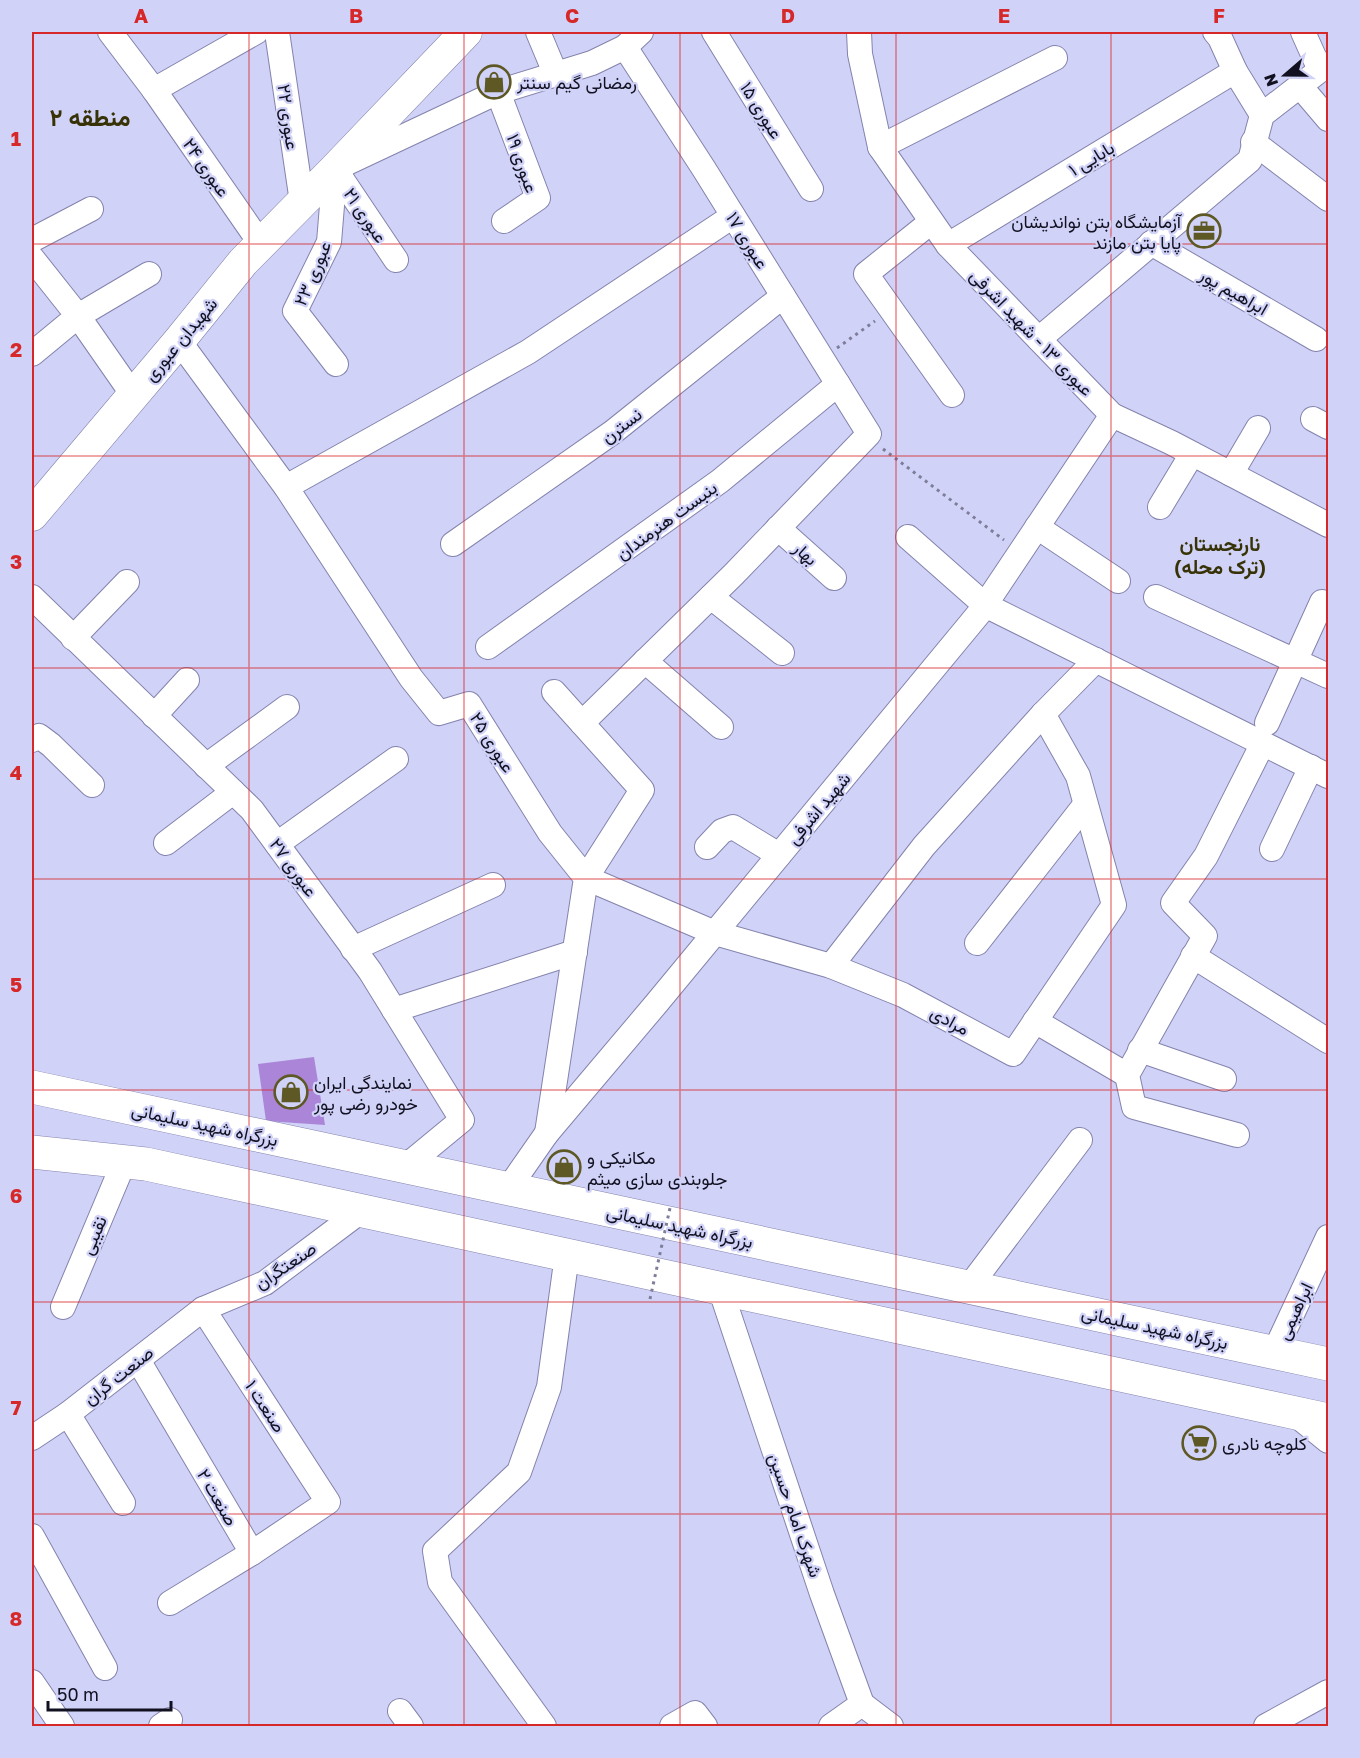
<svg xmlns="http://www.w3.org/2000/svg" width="1360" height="1758" font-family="'Golos Text',Vazirmatn,sans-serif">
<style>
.building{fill:#aa85d8}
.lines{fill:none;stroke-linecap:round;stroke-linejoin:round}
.minor-casing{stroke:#8383ad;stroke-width:26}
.major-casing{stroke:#8383ad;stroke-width:33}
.highway-casing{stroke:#8383ad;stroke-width:34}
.path{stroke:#7e7e9a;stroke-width:3;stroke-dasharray:3 4.5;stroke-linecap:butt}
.minor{stroke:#fff;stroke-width:24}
.major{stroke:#fff;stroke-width:32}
.highway{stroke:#fff;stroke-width:33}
.path-bridge{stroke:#7e7e9a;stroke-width:3;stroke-dasharray:3 4.5;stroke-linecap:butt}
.grid{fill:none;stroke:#d62828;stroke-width:1.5;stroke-opacity:0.55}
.labels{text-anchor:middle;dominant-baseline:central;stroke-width:4.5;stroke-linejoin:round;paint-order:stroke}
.poi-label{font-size:18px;fill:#111121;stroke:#d1d2f7;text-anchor:start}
.street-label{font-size:18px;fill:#111121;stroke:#d1d2f7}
.neighbourhood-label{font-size:20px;font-weight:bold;fill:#373307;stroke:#d1d2f7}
.district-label{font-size:24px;font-weight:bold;fill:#373307;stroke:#d1d2f7}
.neatline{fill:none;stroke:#d62828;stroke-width:2}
.grid-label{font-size:20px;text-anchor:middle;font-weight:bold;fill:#d62828}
</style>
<rect width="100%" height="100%" fill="#d1d2f7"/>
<polygon class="building" points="314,1057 325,1125 266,1121 258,1064"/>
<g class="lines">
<g class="minor-casing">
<g id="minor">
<polyline points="110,32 154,90 261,244"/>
<polyline points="277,32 302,202"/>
<polyline points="538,32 556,75"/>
<polyline points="714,32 811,189"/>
<polyline points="859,32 860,54 880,147 948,245 1112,415 1172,443 1328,525"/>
<polyline points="1215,32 1220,38 1235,71 1262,115"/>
<polyline points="1303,32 1320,70"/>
<polyline points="1300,86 1328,119"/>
<polyline points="154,90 256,32"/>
<polyline points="498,92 538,198 504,221"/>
<polyline points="1253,142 1328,199"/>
<polyline points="880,147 1055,58"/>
<polyline points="345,164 498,92 592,63 625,47 641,32"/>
<polyline points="335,169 329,242 295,311 336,364"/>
<polyline points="335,169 396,260"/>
<polyline points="931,222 866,274 952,395"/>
<polyline points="32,240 91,209"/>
<polyline points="1151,243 1316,339"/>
<polyline points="948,245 1235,71"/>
<polyline points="32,258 78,316 32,354"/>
<polyline points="1039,339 1250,160 1262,115 1328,64"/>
<polyline points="179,341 286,487 411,678 439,713 469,704 550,833 586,878 547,1133"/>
<polyline points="133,395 78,316 149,274"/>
<polyline points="1313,419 1328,427"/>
<polyline points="1231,474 1258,428"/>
<polyline points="286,487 528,352 733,216"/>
<polyline points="1160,507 1192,454"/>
<polyline points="1037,527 1118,581"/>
<polyline points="778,528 834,578"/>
<polyline points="908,537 985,605 1328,776"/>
<polyline points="453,544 613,432 783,296"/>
<polyline points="32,597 252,810 370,971 462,1120 405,1167"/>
<polyline points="711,597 782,653"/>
<polyline points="1156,597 1328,676"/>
<polyline points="73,638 127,582"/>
<polyline points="488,647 720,481 838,384"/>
<polyline points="645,661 721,727"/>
<polyline points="554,692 642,790 586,878 715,933 831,966 903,995 1013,1054 1114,905 1078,776 1043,714"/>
<polyline points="154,716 187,680"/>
<polyline points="582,723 734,574 869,434 704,169 625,47"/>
<polyline points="1267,723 1322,602"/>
<polyline points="32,740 39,736 51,745 92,785"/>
<polyline points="206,766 287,707"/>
<polyline points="166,843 233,792"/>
<polyline points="277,844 396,759"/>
<polyline points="707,847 722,831 733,827 779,855"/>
<polyline points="1272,849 1311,767"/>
<polyline points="977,943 1085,805"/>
<polyline points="353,949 493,885"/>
<polyline points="1193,956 1328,1041"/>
<polyline points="831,966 924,846 1043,714 1096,660"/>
<polyline points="394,1010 575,952"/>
<polyline points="1035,1021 1127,1075"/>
<polyline points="1140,1050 1224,1079"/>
<polyline points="1237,1135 1134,1107 1127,1075 1205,936 1173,903 1206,856 1263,743"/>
<polyline points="508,1189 547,1133 656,1004 981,611 1112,415"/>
<polyline points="969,1287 1080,1140"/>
<polyline points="720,1288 822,1594 862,1704 831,1726"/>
<polyline points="63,1307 124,1162"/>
<polyline points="1274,1353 1328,1237"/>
<polyline points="138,1360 252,1553 328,1502 203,1309"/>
<polyline points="68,1414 123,1503"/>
<polyline points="1296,1415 1328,1441"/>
<polyline points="32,1438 68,1414 203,1309 265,1283 361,1211"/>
<polyline points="32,1536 105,1668"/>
<polyline points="170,1603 252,1553"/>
<polyline points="32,1682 62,1726"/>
<polyline points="862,1704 891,1726"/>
<polyline points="400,1711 411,1726"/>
<polyline points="161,1726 170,1720"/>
<polyline points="544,1726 440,1582 435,1551 519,1472 549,1387 567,1255"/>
<polyline points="672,1726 695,1713 705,1726"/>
<polyline points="1266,1726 1328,1692"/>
</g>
</g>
<g class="major-casing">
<polyline id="major" points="32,515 179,341 243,262 335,169 466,32"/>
</g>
<g class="highway-casing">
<g id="highway">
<polyline points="32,1087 1328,1364"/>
<polyline points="32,1152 146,1164 1328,1420"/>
</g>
</g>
<g class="path">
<polyline points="837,348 875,321"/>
<polyline points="883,449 1004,540"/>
</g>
<use href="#minor" class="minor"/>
<use href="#major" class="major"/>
<use href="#highway" class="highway"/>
<polyline class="path-bridge" points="650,1299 670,1208"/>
</g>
<path class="grid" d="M249,32V1726M464,32V1726M680,32V1726M896,32V1726M1111,32V1726M32,244H1328M32,456H1328M32,668H1328M32,879H1328M32,1090H1328M32,1302H1328M32,1514H1328"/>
<defs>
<g id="shop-ring" transform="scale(1.725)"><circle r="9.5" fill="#d1d2f7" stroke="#5d5824" stroke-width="1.5"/><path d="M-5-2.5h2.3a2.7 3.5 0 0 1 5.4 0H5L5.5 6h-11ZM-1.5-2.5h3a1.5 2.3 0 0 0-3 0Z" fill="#5d5824"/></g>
<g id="office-ring" transform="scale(1.725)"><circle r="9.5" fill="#d1d2f7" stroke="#5d5824" stroke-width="1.5"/><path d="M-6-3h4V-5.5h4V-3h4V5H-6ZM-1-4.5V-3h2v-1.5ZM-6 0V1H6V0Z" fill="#5d5824"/></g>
<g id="supermarket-ring" transform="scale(1.725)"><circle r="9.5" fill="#d1d2f7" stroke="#5d5824" stroke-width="1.5"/><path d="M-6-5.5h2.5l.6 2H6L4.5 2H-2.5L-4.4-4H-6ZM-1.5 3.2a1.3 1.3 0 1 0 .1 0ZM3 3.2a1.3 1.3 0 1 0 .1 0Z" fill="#5d5824"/></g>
</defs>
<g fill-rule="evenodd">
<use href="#shop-ring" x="494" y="82"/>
<use href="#office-ring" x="1204" y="231"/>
<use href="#shop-ring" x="291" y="1092"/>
<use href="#shop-ring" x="564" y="1167"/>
<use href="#supermarket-ring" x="1199" y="1443"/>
</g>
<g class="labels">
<g class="poi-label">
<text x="517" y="82">رمضانی گیم سنتر</text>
<text x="1181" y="221" text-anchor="end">آزمایشگاه بتن نواندیشان<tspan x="1181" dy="21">پایا بتن مازند</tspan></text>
<text x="314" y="1082">نمایندگی ایران<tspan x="314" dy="21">خودرو رضی پور</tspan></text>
<text x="587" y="1157">مکانیکی و<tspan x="587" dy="21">جلوبندی سازی میثم</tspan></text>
<text x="1222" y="1443">کلوچه نادری</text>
</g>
<g class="street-label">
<text transform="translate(762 110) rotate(58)">عبوری ۱۵</text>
<text transform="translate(289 117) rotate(82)">عبوری ۲۲</text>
<text transform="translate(1091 158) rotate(-31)">بابایی ۱</text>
<text transform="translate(523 163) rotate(71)">عبوری ۱۹</text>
<text transform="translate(207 167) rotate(55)">عبوری ۲۴</text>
<text transform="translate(366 215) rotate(56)">عبوری ۲۱</text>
<text transform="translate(748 240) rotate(58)">عبوری ۱۷</text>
<text transform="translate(312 273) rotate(-67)">عبوری ۲۳</text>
<text transform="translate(1234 291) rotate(30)">ابراهیم پور</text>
<text transform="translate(1032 332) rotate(46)">عبوری ۱۳ - شهید اشرفی</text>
<text transform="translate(180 339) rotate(-50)">شهیدان عبوری</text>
<text transform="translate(621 425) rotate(-37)">نسترن</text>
<text transform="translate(666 520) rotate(-36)">بنبست هنرمندان</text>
<text transform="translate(806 553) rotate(42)">بهار</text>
<text transform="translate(493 742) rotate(58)">عبوری ۲۵</text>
<text transform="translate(818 808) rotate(-50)">شهید اشرفی</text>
<text transform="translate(294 867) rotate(54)">عبوری ۲۷</text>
<text transform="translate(950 1020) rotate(28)">مرادی</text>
<text transform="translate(205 1124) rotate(12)">بزرگراه شهید سلیمانی</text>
<text transform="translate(680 1226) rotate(12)">بزرگراه شهید سلیمانی</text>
<text transform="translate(93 1235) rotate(-67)">نقیبی</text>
<text transform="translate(285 1265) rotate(-34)">صنعتگران</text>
<text transform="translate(1294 1311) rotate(-65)">ابراهیمی</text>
<text transform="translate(1155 1327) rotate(12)">بزرگراه شهید سلیمانی</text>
<text transform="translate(118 1375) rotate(-38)">صنعت گران</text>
<text transform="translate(266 1406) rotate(57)">صنعت ۱</text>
<text transform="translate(218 1497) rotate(60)">صنعت ۲</text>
<text transform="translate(796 1515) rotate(71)">شهرک امام حسین</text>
</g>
<g class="neighbourhood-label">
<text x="1220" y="543">نارنجستان<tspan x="1220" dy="23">(ترک محله)</tspan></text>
</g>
<g class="district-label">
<text x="90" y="116">منطقه ۲</text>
</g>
</g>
<rect width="1360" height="1758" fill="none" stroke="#d1d2f7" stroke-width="66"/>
<g transform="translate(1285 75) rotate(250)" stroke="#d1d2f7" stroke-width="4.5" paint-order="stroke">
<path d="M0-4.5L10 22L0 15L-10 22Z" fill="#111121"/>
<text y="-9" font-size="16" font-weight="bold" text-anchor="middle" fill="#111121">N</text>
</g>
<path d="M48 1701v9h123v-9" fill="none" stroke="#111121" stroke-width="3"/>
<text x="57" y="1701" font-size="18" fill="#111121" stroke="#d1d2f7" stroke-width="4.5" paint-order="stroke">50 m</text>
<rect x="33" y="33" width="1294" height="1692" class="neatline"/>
<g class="grid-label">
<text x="141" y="23">A</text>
<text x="356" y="23">B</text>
<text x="572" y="23">C</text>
<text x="788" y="23">D</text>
<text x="1004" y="23">E</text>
<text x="1219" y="23">F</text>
<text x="16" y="146">1</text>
<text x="16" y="357">2</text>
<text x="16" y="569">3</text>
<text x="16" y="780">4</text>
<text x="16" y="992">5</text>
<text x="16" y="1203">6</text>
<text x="16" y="1415">7</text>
<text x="16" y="1626">8</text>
</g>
</svg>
